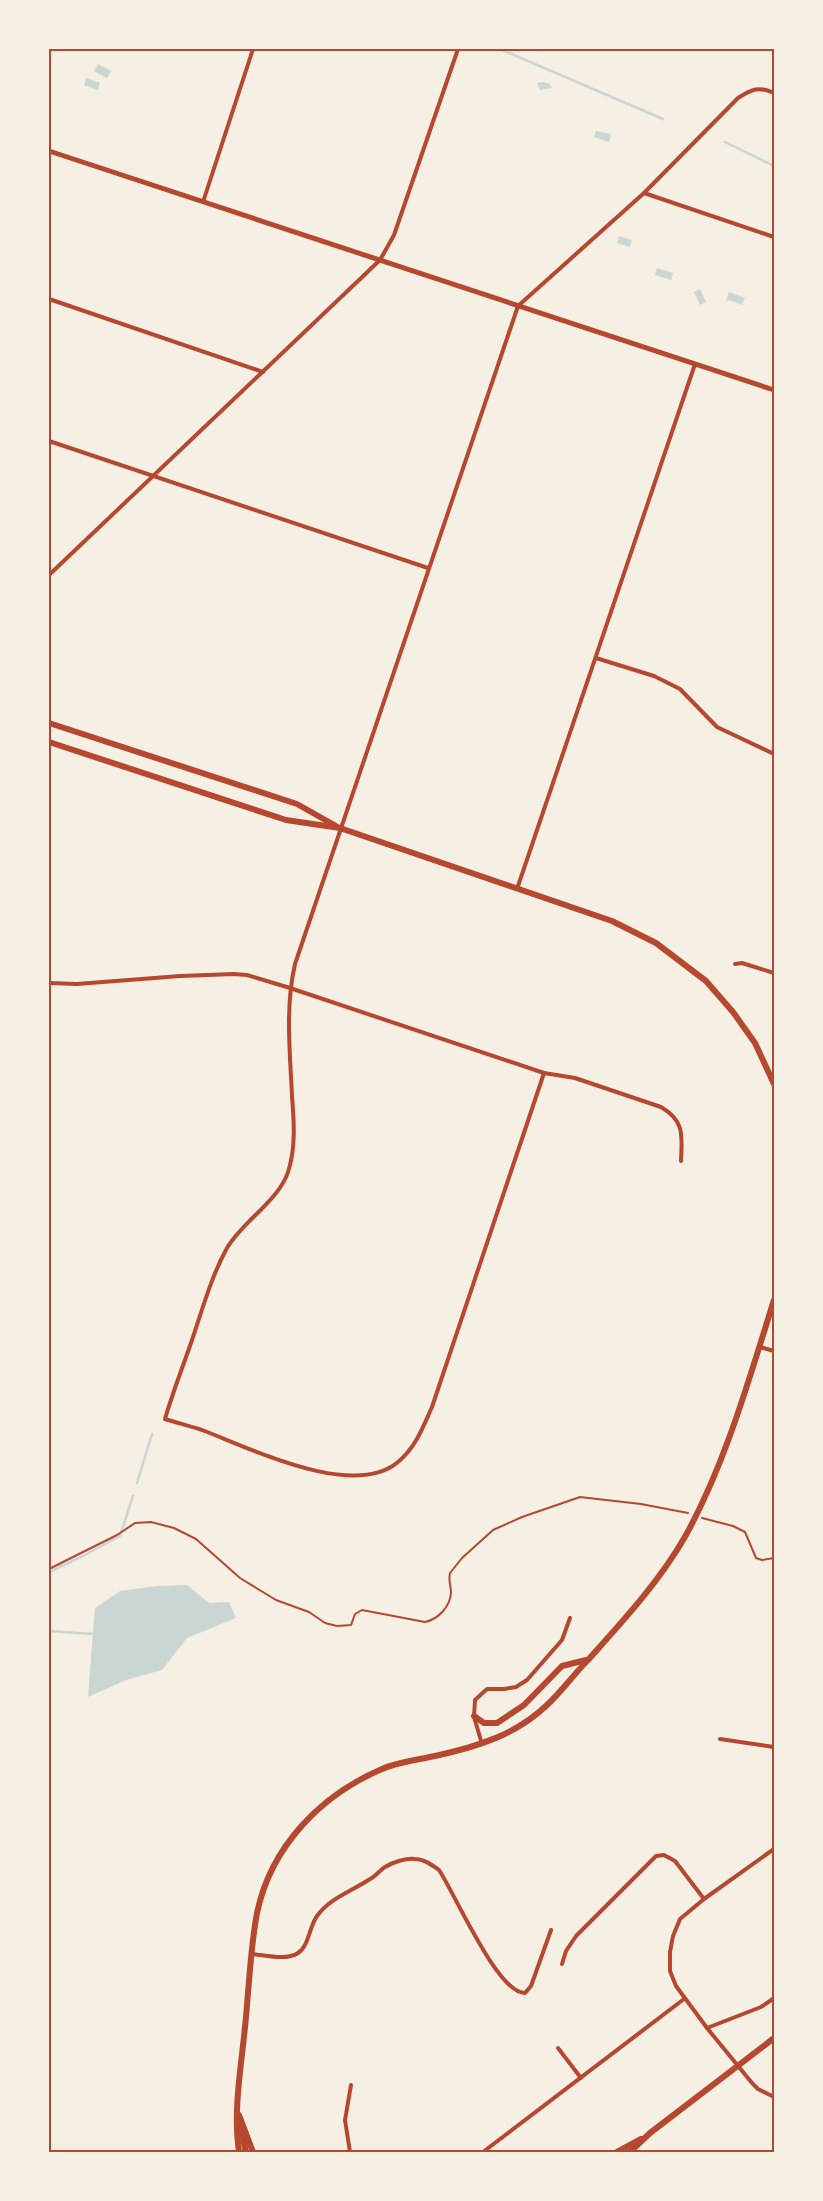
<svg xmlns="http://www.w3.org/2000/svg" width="823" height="2201" font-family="'PT Sans',sans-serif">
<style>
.water{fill:#c9d6d2}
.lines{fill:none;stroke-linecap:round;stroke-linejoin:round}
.stream{stroke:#c9d6d2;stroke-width:2.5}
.path{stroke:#b5482f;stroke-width:2}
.minor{stroke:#b5482f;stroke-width:4}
.tertiary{stroke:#b5482f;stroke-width:5}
.primary{stroke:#b5482f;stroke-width:6}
.neatline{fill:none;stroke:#b5482f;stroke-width:2}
</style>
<rect width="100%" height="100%" fill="#f6efe4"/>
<g class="water">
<polygon points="98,64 111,71 107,78 94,71"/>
<polygon points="86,78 100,83 98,90 84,85"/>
<polygon points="544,82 550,84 552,88 540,90 537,83"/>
<polygon points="596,131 611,134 609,142 594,137"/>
<polygon points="619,236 632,240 630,247 617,243"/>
<polygon points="657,268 673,273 671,280 655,275"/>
<polygon points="700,289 706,302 700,305 694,292"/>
<polygon points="729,292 745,298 742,305 729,300 726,302"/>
<polygon points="187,1585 209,1603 229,1602 236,1618 187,1638 162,1670 126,1680 88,1697 95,1608 120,1591 157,1586"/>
</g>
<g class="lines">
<g class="stream">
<polyline points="500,49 663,119"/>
<polyline points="725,142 774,166"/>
<polyline points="137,1483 152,1434"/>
<polyline points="49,1572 83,1556 120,1536 133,1496"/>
<polyline points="49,1631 93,1634"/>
</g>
<g class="path">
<polyline points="702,1518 733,1526 745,1532 756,1558 762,1560 774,1558"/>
<path d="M49,1569L117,1535L135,1523L151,1522L174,1528L196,1539L240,1578L276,1600L309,1612L325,1623L337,1626L351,1625L355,1614L362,1610L425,1622C439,1619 450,1606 451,1593C451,1586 448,1580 450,1573L462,1558L493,1530L522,1517L580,1497L641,1504L688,1513"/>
</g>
<g class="minor">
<polyline points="644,193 774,237"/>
<polyline points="203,202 253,49"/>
<polyline points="49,299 263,372"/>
<polyline points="49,441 428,568"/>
<polyline points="49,575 380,260 394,235 458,49"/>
<polyline points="596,658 654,676 680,689 717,727 774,754"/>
<polyline points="517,889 695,364"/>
<polyline points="735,964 742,963 774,973"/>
<path d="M49,983L77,984L180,976L234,974L247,975L290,988L544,1073L575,1078L661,1107C685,1121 682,1136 681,1161"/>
<path d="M544,1073L432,1407C423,1427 416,1447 398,1462C353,1500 250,1448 202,1430C190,1426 178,1423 165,1419C173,1391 184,1364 193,1337C203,1307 212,1275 227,1248C243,1221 279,1200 288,1172C296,1148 294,1121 292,1096C290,1052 285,1008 295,964L518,306L644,193L738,98C752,89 759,86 774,93"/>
<polyline points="760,1347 774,1351"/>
<polyline points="720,1739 774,1747"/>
<polyline points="482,1744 474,1717 475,1700 487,1689 504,1689 516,1687 527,1680 562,1640 570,1618"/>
<polyline points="774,1849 704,1899 680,1919 673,1936 670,1952 670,1971 676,1986 707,2028 752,2083 758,2089 774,2097"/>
<path d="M252,1954C265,1955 286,1961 298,1953C309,1946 309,1927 317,1916C330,1898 352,1891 370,1879C376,1876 380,1870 385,1867C393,1862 406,1858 415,1859C424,1859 432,1865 439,1870C455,1894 498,1994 525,1993L531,1986L551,1930"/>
<polyline points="562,1964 566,1951 576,1936 656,1856 664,1855 675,1861 704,1899"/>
<polyline points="707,2028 761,2007 774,1998"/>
<polyline points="558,2048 581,2078"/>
<polyline points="350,2152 345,2120 351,2085"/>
<polyline points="483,2152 684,1999"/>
</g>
<polyline class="tertiary" points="49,151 774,390"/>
<g class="primary">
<polyline points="49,723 297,804 336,826"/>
<polyline points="49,742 286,820 340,828 612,921 656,943 706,981 733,1012 755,1043 774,1084"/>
<polyline points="474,1716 484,1723 497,1723 524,1705 562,1666 586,1660"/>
<polyline points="239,2115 253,2152"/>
<polyline points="240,2125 246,2152"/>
<path d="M239,2152C233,2111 241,2068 245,2027C249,1989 250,1950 257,1913C271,1846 321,1795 382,1769C398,1762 417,1760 435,1756C476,1747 516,1735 547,1705C562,1691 574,1674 588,1660C623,1621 660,1581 686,1535C726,1462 749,1379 774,1300"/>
<polyline points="617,2152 641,2139"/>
<polyline points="630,2152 650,2133 774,2038"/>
</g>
</g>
<rect width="823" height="2201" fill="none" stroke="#f6efe4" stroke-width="100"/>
<rect x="50" y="50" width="723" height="2101" class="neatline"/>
</svg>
